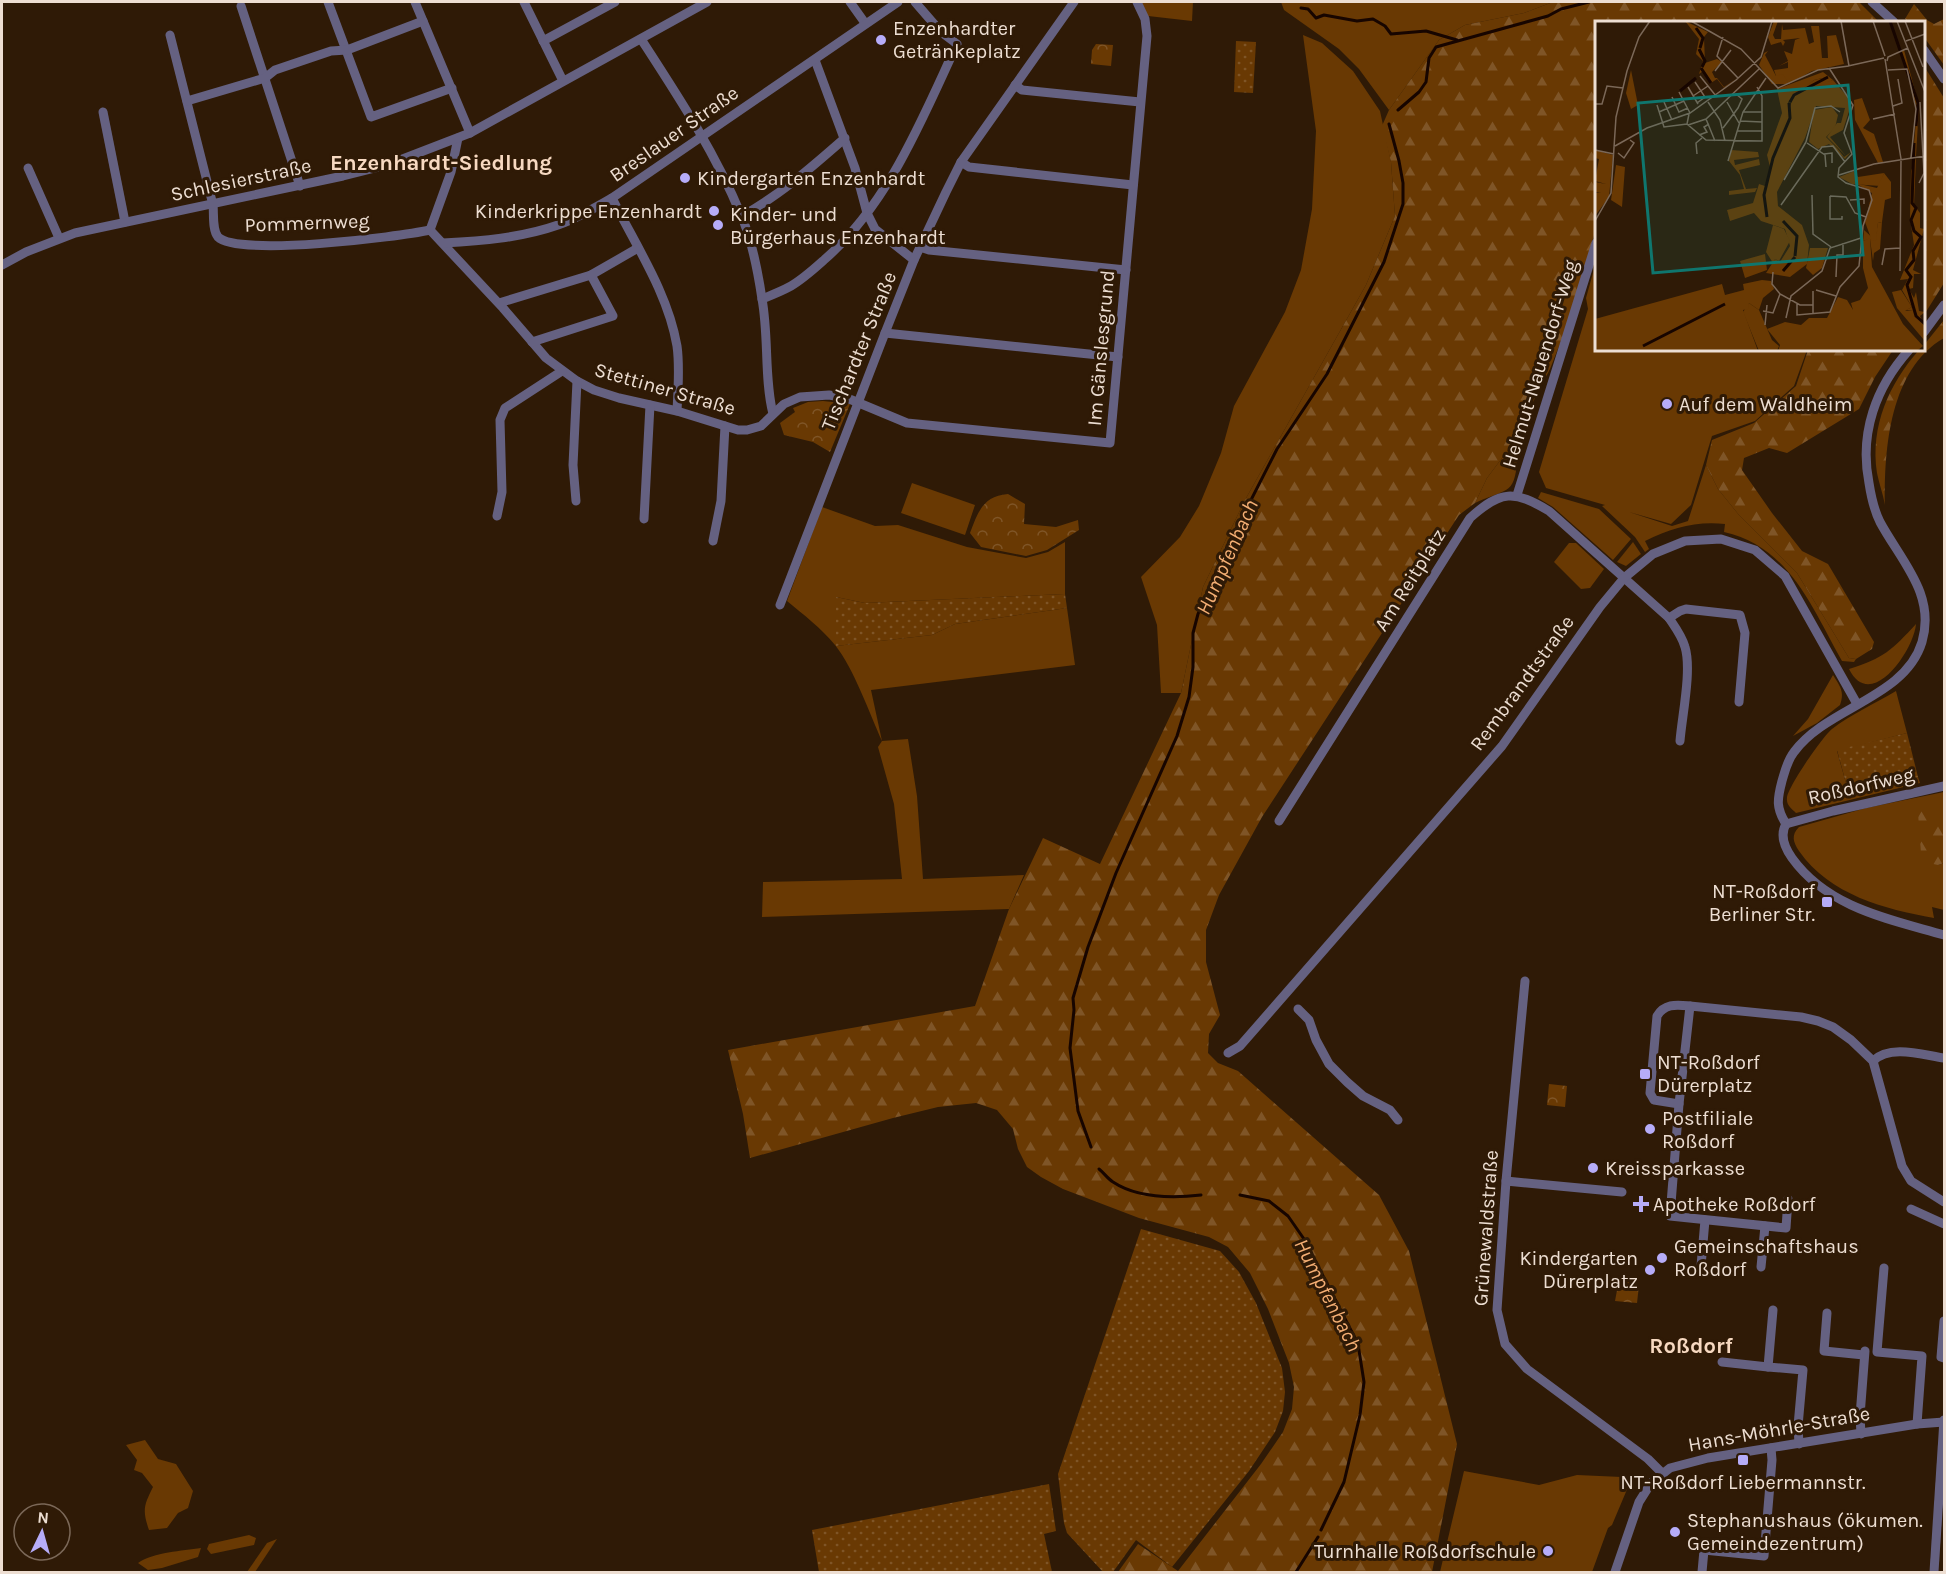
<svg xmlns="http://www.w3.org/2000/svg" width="1946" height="1574" font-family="Karla,sans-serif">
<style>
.grass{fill:#693903}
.forest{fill:url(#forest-firs)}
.park{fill:url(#park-crowns)}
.garden{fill:url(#garden-dots)}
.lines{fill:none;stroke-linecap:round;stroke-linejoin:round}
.stream{stroke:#170500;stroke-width:3}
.street{stroke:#656181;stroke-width:9}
.poi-dot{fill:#b6acf8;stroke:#2f1a06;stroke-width:2}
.labels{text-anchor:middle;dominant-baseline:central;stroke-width:6;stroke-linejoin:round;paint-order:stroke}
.poi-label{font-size:20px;fill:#edded2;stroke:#2f1a06;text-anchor:start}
.street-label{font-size:20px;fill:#edded2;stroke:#2f1a06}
.water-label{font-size:21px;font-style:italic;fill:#f4ae73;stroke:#2f1a06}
.quarter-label{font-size:22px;font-weight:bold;fill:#f7d9c1;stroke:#2f1a06}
.inset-river{fill:none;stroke:#170500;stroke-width:3}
.inset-road{fill:none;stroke:#7b6858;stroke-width:1.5}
.view{fill:#0f766e;fill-opacity:0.15;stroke:#0f766e;stroke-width:3}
.inset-edge{fill:none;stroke:#edded2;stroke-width:3}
</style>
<defs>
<pattern id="forest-firs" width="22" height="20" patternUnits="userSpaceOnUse" patternTransform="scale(1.5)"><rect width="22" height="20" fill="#693903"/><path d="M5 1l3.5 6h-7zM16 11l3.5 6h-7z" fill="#7f5527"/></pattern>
<pattern id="park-crowns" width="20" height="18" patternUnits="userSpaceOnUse" patternTransform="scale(1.5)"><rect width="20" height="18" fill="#693903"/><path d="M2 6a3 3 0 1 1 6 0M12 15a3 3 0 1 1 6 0" fill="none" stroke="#7f5527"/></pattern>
<pattern id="garden-dots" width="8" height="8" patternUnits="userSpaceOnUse" patternTransform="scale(1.5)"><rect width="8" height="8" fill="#693903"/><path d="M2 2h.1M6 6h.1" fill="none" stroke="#7f5527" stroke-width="1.8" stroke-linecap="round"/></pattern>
</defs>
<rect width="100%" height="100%" fill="#2f1a06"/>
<g class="grass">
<polygon points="1141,2 1193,2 1192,21 1148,16"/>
<polygon points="1281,2 1553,2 1524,13 1465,25 1439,40 1389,110 1359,69 1339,49 1284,10"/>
<polygon points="1303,35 1322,43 1353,71 1380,111 1391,162 1395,216 1366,285 1245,500 1203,587 1181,693 1161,693 1157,625 1141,577 1180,537 1199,506 1221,453 1234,406 1285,312 1301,270 1312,209 1316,131"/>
<path d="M1596,262V350H1807L1794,386L1755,421L1712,436L1691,505L1671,524L1629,512L1672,526L1688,521L1706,465L1718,489L1739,515L1797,573L1849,658L1856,659L1854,662L1842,661C1812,608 1790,547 1724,532L1725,524C1695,521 1672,528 1645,541L1649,549L1645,552L1635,537L1602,506L1605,505L1546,488L1539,472L1588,309L1586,298Z"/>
<path d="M1518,431C1516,446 1521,483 1506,490C1497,495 1485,498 1475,503L1487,478L1508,450Z"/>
<polygon points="912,483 975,505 965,535 901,513"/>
<polygon points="1541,492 1599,509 1631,539 1613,560 1553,507 1538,498"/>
<path d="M822,507L875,526L898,525L967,547L1026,558L1048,552L1065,542V594L865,603L836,597V646L932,635L955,624L1067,608L1075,665L871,690L882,741L908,739L917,796L923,879L1024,875L1009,909L762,917L763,882L902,879L894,804L878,747L882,741C869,712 854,669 835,645C821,628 804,615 787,601Z"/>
<polygon points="1633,542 1641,554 1626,566 1617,562"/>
<polygon points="1569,543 1576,543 1604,569 1590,588 1581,589 1554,562"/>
<path d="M1916,624C1914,650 1871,713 1849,669C1884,658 1892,650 1916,624Z"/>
<path d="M1833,675C1840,686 1845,692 1840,705L1817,723L1793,736L1808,719Z"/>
<path d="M1896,691L1907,733L1837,751L1849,794L1918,777L1920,783L1796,813C1792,809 1786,805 1787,798C1787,788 1823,736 1832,729C1850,715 1876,703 1896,691Z"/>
<path d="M1944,792V806H1925L1938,865L1944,863V910L1932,907L1934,918C1884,909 1830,895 1799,851C1793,842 1791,835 1799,827L1866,808Z"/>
<path d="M145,1440L158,1459L176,1464L193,1491L188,1508L178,1513L167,1528L149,1530C142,1510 144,1505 153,1487L142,1473L134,1470L137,1460L126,1445Z"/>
<polygon points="1464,1471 1539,1485 1577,1475 1622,1477 1631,1480 1612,1525 1608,1528 1592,1572 1440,1572"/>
<polygon points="249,1535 256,1538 254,1545 211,1554 207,1549 209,1544"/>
<polygon points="277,1539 255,1572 247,1572 267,1543"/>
<path d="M201,1548L198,1557L162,1568L148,1570L138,1563C154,1552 182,1551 201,1548Z"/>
</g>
<g class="forest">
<polygon points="1553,2 1859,2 1879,22 1596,22 1596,228 1572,313 1550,369 1508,450 1487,478 1475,503 1459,515 1262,817 1219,895 1206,930 1206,962 1220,1015 1209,1034 1208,1053 1218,1063 1238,1071 1379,1195 1409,1251 1457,1444 1432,1572 1118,1572 1138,1544 1178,1571 1261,1464 1283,1432 1292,1409 1294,1387 1289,1363 1268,1309 1250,1273 1228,1247 1209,1237 1139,1218 1063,1189 1041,1177 1027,1167 1018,1149 1013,1129 997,1110 976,1103 938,1107 893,1118 750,1158 743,1114 728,1050 975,1006 1009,909 1043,838 1100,864 1181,693 1203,587 1245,500 1366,285 1395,216 1391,162 1382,126 1389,110 1439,40 1465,25 1524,13"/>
<polygon points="1914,4 1927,20 1934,24 1944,19 1944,65 1924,37 1924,22 1909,22 1905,19"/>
<polygon points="1924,66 1944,98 1944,283 1924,315"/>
<path d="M1944,320V338C1890,369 1884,448 1885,505C1883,494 1879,483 1877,473C1870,426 1889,384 1919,350H1924V345Z"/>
<polygon points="1808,350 1893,350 1875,377 1859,409 1787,453 1769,448 1744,458 1742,470 1772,513 1802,551 1828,564 1874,642 1872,649 1856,659 1849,658 1797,573 1739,515 1718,489 1706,465 1712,440 1754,423 1796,386"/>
<polygon points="1925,806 1944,806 1944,863 1938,865 1924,862 1921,853 1918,813"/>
</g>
<g class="park">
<polygon points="1096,44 1113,45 1111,66 1091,64 1092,50"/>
<polygon points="823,401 850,404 830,452 813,442 784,435 780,423 795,412 793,408 808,402"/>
<path d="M1008,494L1025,504L1024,524L1056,527L1078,520L1079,530L1047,550L1026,556L981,547L970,533C978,512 983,496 1008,494Z"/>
<polygon points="1549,1084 1567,1086 1565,1107 1547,1105"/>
<polygon points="1619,1280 1639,1285 1637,1303 1615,1301"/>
</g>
<g class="garden">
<polygon points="1236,41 1256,42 1253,93 1234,92"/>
<polygon points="1065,594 1067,608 955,624 932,635 836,646 836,597 865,603"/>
<polygon points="1907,733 1918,777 1849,794 1837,750"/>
<polygon points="1141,1229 1220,1251 1239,1272 1256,1303 1282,1368 1285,1392 1283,1411 1275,1432 1249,1471 1172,1567 1136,1540 1113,1572 1103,1572 1067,1533 1064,1523 1058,1474"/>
<polygon points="1049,1484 1056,1531 1044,1534 1052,1572 819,1572 812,1530"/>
</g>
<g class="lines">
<g class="stream">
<polyline points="1301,8 1308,9 1316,18 1324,15 1357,21 1373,19 1385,26 1391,34 1426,31 1457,40"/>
<polyline points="1398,110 1419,92 1426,82 1429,58 1436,47 1548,16 1561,9 1589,2"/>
<polyline points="1091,1147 1078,1111 1070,1048 1074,1010 1073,998 1088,947 1116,873 1177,736 1189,697 1193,667 1193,633 1198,614 1227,547 1277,449 1327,374 1384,262 1403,204 1403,183 1399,161 1389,124"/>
<path d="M1099,1169C1104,1173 1108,1179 1113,1182C1137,1198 1174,1198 1201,1195"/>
<polyline points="1240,1195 1269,1201 1288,1216 1304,1239 1358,1344 1364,1382 1360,1415 1344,1482 1321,1530"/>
<polyline points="1296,1572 1318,1537"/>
</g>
<g class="street">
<polyline points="328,2 371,117 452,88"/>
<polyline points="415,2 470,133"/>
<polyline points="524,2 563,81"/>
<polyline points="850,2 865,23"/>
<polyline points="1872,2 1894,22"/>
<polyline points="241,6 300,186"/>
<path d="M170,35L213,205C214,213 212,230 218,237C238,257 398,237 430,230"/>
<path d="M641,39C678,96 715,152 741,215C752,240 758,272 762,299C769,337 764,378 773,414"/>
<polyline points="543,41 615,2"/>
<polyline points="1924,50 1944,79"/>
<polyline points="815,60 855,168 867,213 875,229 914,260"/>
<polyline points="1015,85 1022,90 1140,102"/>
<polyline points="187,101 265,78 275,70 331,51 347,50 423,21"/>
<polyline points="103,112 125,222"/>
<polyline points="458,138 451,172 430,230 503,308 546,358 577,381 594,390 619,398 677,411 738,430 747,430 761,426 784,404 800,397 829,395 847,398 907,423 1110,443 1147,36 1145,19 1137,2"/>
<polyline points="961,162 969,167 1133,185"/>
<polyline points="28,168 59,238"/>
<path d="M612,198C636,246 668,293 677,346C680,367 678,389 677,411"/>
<path d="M742,216C780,195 812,167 845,138"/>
<path d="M443,243C481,241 521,238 558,225C577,218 595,208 612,198L898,2"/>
<polyline points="920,247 929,250 1126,270"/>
<polyline points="2,265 26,252 75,233 343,176 387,165 470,133 707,2"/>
<path d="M762,299C772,295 782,291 791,286C803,279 814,269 824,260C889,203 921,121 957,44L941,32L915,2"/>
<polyline points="499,303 591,275"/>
<polyline points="1924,332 1944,305"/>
<polyline points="885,333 1118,357"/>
<polyline points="532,342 613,316 591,275 638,248"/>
<polyline points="1517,495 1596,243"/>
<polyline points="576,501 573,465 577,381"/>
<polyline points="497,516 502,492 500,420 505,408 562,371"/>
<polyline points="644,519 650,405"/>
<polyline points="713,541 721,501 725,426"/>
<polyline points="780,605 885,333 914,260 946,192 961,162 1074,2"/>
<polyline points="1669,618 1680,611 1686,609 1740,615 1745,633 1739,702"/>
<path d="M1279,821L1470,518C1501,490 1514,490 1549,511L1669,618C1675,627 1682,636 1685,647C1692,670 1682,716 1680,741"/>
<path d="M1786,824C1776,808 1777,800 1782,781C1785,771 1787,761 1794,752C1827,707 1905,698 1922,642C1936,594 1901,561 1880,522C1874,510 1871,496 1869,483C1859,433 1876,387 1909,350"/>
<path d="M1786,824C1779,836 1785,848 1792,858C1828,908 1889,919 1944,935"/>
<polyline points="1786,824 1833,811 1944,786"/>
<polyline points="1525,981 1506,1181 1497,1310 1505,1344 1527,1369 1648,1459 1663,1474"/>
<polyline points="1690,1006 1679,1104 1670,1216 1786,1228 1788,1199"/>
<polyline points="1298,1009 1309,1020 1316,1040 1329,1064 1347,1082 1363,1096 1390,1110 1398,1120"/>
<polyline points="1228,1053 1240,1046 1502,746 1600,607 1624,578 1653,554 1685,541 1721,539 1755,550 1785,576 1857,704"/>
<path d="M1873,1061C1890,1044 1923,1055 1944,1058"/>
<path d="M1679,1104L1654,1100L1650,1093L1657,1016C1665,1003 1677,1005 1690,1006L1801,1017L1818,1021L1833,1027L1851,1040L1873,1061L1902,1166L1911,1181L1944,1202"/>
<polyline points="1506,1181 1622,1192"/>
<polyline points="1911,1209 1944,1224"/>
<polyline points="1701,1266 1705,1220"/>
<polyline points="1761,1267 1765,1226"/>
<polyline points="1884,1268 1877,1352 1922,1356 1917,1424"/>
<polyline points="1773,1310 1768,1367 1803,1370 1798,1426 1799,1444"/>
<polyline points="1827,1313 1824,1351 1864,1355"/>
<polyline points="1944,1321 1941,1357 1944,1358"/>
<polyline points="1722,1362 1768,1367"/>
<polyline points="1861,1434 1860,1416 1865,1351"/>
<polyline points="1615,1572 1639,1502 1651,1483 1670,1468 1708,1458 1917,1424 1944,1422"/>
<polyline points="1702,1572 1704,1550 1764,1556 1772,1460 1771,1448"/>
<polyline points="1934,1572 1944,1420"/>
</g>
</g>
<g class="poi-dot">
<circle cx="881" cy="40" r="6"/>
<circle cx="685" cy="178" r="6"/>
<circle cx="714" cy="211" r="6"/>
<circle cx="718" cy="225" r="6"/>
<circle cx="1667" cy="404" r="6"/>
<rect x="1821" y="896" width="12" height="12" rx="3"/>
<rect x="1639" y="1068" width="12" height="12" rx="3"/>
<circle cx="1650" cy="1129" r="6"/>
<circle cx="1593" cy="1168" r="6"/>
<path d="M1638 1195h6v6h6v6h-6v6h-6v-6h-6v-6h6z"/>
<circle cx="1662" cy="1258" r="6"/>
<circle cx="1650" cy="1270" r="6"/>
<rect x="1737" y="1454" width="12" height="12" rx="3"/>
<circle cx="1675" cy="1532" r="6"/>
<circle cx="1548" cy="1551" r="6"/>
</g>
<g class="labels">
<g class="poi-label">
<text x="893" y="28">Enzenhardter<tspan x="893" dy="23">Getränkeplatz</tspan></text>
<text x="697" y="178">Kindergarten Enzenhardt</text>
<text x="702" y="211" text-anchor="end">Kinderkrippe Enzenhardt</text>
<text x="730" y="214">Kinder- und<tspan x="730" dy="23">Bürgerhaus Enzenhardt</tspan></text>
<text x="1679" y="404">Auf dem Waldheim</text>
<text x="1815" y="891" text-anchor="end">NT-Roßdorf<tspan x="1815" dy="23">Berliner Str.</tspan></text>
<text x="1657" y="1062">NT-Roßdorf<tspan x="1657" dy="23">Dürerplatz</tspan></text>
<text x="1662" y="1118">Postfiliale<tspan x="1662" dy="23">Roßdorf</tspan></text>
<text x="1605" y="1168">Kreissparkasse</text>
<text x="1653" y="1204">Apotheke Roßdorf</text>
<text x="1674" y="1246">Gemeinschaftshaus<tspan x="1674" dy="23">Roßdorf</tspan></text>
<text x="1638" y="1258" text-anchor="end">Kindergarten<tspan x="1638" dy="23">Dürerplatz</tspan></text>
<text x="1743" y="1482" text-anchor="middle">NT-Roßdorf Liebermannstr.</text>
<text x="1687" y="1520">Stephanushaus (ökumen.<tspan x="1687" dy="23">Gemeindezentrum)</tspan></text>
<text x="1536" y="1551" text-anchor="end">Turnhalle Roßdorfschule</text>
</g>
<g class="street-label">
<text transform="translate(674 134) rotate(-35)">Breslauer Straße</text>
<text transform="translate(241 180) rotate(-12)">Schlesierstraße</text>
<text transform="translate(307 223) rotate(-2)">Pommernweg</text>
<text transform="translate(1101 348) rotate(-85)">Im Gänslesgrund</text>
<text transform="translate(859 351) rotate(-68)">Tischardter Straße</text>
<text transform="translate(1540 364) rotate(-73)">Helmut-Nauendorf-Weg</text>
<text transform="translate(665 389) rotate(16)">Stettiner Straße</text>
<text transform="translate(1410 580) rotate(-58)">Am Reitplatz</text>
<text transform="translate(1522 683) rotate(-54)">Rembrandtstraße</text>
<text transform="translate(1861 786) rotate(-13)">Roßdorfweg</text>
<text transform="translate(1486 1228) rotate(-86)">Grünewaldstraße</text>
<text transform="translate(1779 1429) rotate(-10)">Hans-Möhrle-Straße</text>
</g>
<g class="water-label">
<text transform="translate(1227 557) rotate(-66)">Humpfenbach</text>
<text transform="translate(1328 1295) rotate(63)">Humpfenbach</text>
</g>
<g class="quarter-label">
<text x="441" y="163">Enzenhardt-Siedlung</text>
<text x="1691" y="1346">Roßdorf</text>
</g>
</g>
<g transform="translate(1595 21)">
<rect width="330" height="330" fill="#2f1a06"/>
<path d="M90,0L113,11L109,16L110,42L122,38L127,41L117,51L120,57H122L129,66L141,58L129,67L122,58L116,62L108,50L104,53L108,40L101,33L104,18ZM179,0H183L178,14L180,18H186L187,3L188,9L210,7L214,23L219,21L216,5H224L227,37H233L232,15L241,14L249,43L217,50L194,63L181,55L179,49L193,47V41L184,45L193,40L189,30L197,33L200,19L205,17L188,19L190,21L188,25L186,21L176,24L173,16ZM228,51L238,59L221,66L220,62L232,56L219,59L193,81L196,92L175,146L172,134L187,92L182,68ZM267,77L275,99L268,107L279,113L288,141L283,142L260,99L259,79ZM237,86L243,94L240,107L231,116L242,127L249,136L256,131L250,138L234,123L223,128L214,121L219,89ZM0,129L18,134L14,176L0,195V172H6L0,171V161L11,163L0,160L4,138L0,137ZM136,129L163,131L164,136L139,139L140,144L164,138L165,144L144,149L151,168L162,167L160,171L134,174V170L149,168L145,154L134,140ZM21,144L30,146L27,186L16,179ZM267,147L259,151L263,156L289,152L285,165L257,163L244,156ZM287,201L285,228L279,232L278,240L275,218L268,220L269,209L280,219L283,202ZM215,227H233L227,247L218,254L211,247ZM306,269L317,286L310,290L318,289L330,306L329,319L302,287L297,271ZM154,282L164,289L177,319L184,325L182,330H164L148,291Z" fill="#693903"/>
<path d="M309,29L324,84L321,135H318L322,88L306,31ZM173,30L170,34L181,55L188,53L194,63H177L164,44L169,32ZM36,49L43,84L36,88L31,72ZM233,56L220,64L238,59L257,81L248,109L235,116L251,135L232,116L242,102H246L250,87L221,85L210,117L182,171L183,185L207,204L214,224L212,243L195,256L171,252L180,238L185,241L195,225L190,208L166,200L159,192L135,200L132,189L158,182L164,163L170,165L199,73L219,59ZM321,137L319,184L325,192V207L329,208L318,249L326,253H319L318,267L314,268L319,277L321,271L324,290L330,291L325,295L330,306L318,289H311L317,286L307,269L313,258L305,259L319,224L315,197L316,150ZM289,152L296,161V177L290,179L287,201L283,202L281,219L277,220L270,201L277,172L260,162L282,167ZM275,217L277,246L308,303L328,325L322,330H183L185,324L172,308L190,301L206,304L214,297H232L243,276L252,279L258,289L256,282L265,279L273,267L268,247V220ZM167,259L176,260L179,268L168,277L164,289L154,282L153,288L148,289L163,330H0V298L127,263L130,274L149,269L148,263Z" fill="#693903"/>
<path d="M178,204L189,208L195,220L184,240L180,238L178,242L171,231ZM170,233L172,249L150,257L145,240Z" fill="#693903"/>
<path class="inset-river" d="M295,0L323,82L321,105M101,7L108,17L105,27M104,28L110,40L107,46M106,47L116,62M85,70L101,57M195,81L199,74L233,56M319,122L317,182L321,187L316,199L319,210L326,216L318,230L319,239L311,249L316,256L312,264L321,295L330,303M172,196L169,174L178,137L195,97L194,82M188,200L202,215L200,235M188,250L200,236M48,325L130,283"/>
<path class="inset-road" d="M96,0L114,10M246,0L254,45M278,0L290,35M302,0L330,71M310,0L328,46M114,10L146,28L183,67L223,49L254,45M128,16L122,35L143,57M311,20L330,13M290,38L306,138L305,250M292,40L293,36L313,27M253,45L289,37M293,49L312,48L321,88L316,137M120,50L136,29M105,55L121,75M100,61L110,76L102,82M93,66L103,83M84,71L95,92M98,75L113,65M77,76L84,91L93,87M69,81L77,99M113,81L125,99L130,120M132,81L144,102M0,83H7L12,65L28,67M62,84L69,106L92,103M298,85L307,82L303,58M64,91L89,80M148,91H167M94,93L92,103L111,119L167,120V75L162,66M111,98L120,120M278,98L300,93M145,100L167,101M93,104L111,98L164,48M128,107L143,87L147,78L141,73M142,110H167M104,114L112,111L109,106L114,103M211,121L220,87L236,85L245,91M212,122L230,134L231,146M20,125L52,107L95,92L141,59L166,36L177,0M0,129L19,133M23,132L29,137L39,122L35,119M102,133L101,122L107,117M229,133L237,132V142M133,140L148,91L171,57M244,154L279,143L330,135M189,159L211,121M324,162L329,152L325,81M217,174L218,213L236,226M235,175L251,176L260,192L271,196M235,175V198H247V195M255,179L269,178V183M186,184L227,126L238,125L250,141M0,200L16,172L21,96L32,50L44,16L55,0M287,244L290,228L305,227M178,251L177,263L185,273L205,284H218M241,256L242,234H248V222M221,269L241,275M202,282V294L235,291L245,266L264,245L268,205L277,179L274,169L251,162L243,156L244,147L257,133L249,112L258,84L234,47M168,290L178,292L185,273M218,293V270M191,297L196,275L227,250L235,227L266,217M170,304L172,284"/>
<path class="view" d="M253,64L268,234L58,252L43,82Z"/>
<rect width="330" height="330" class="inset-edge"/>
</g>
<rect width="1946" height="1574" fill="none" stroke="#edded2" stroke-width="6"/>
<g transform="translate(42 1532) rotate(5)"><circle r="28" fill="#2f1a06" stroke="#7b6858" stroke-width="1.5"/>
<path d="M0-4.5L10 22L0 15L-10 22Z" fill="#b6acf8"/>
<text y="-9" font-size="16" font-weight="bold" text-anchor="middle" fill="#edded2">N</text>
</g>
</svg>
